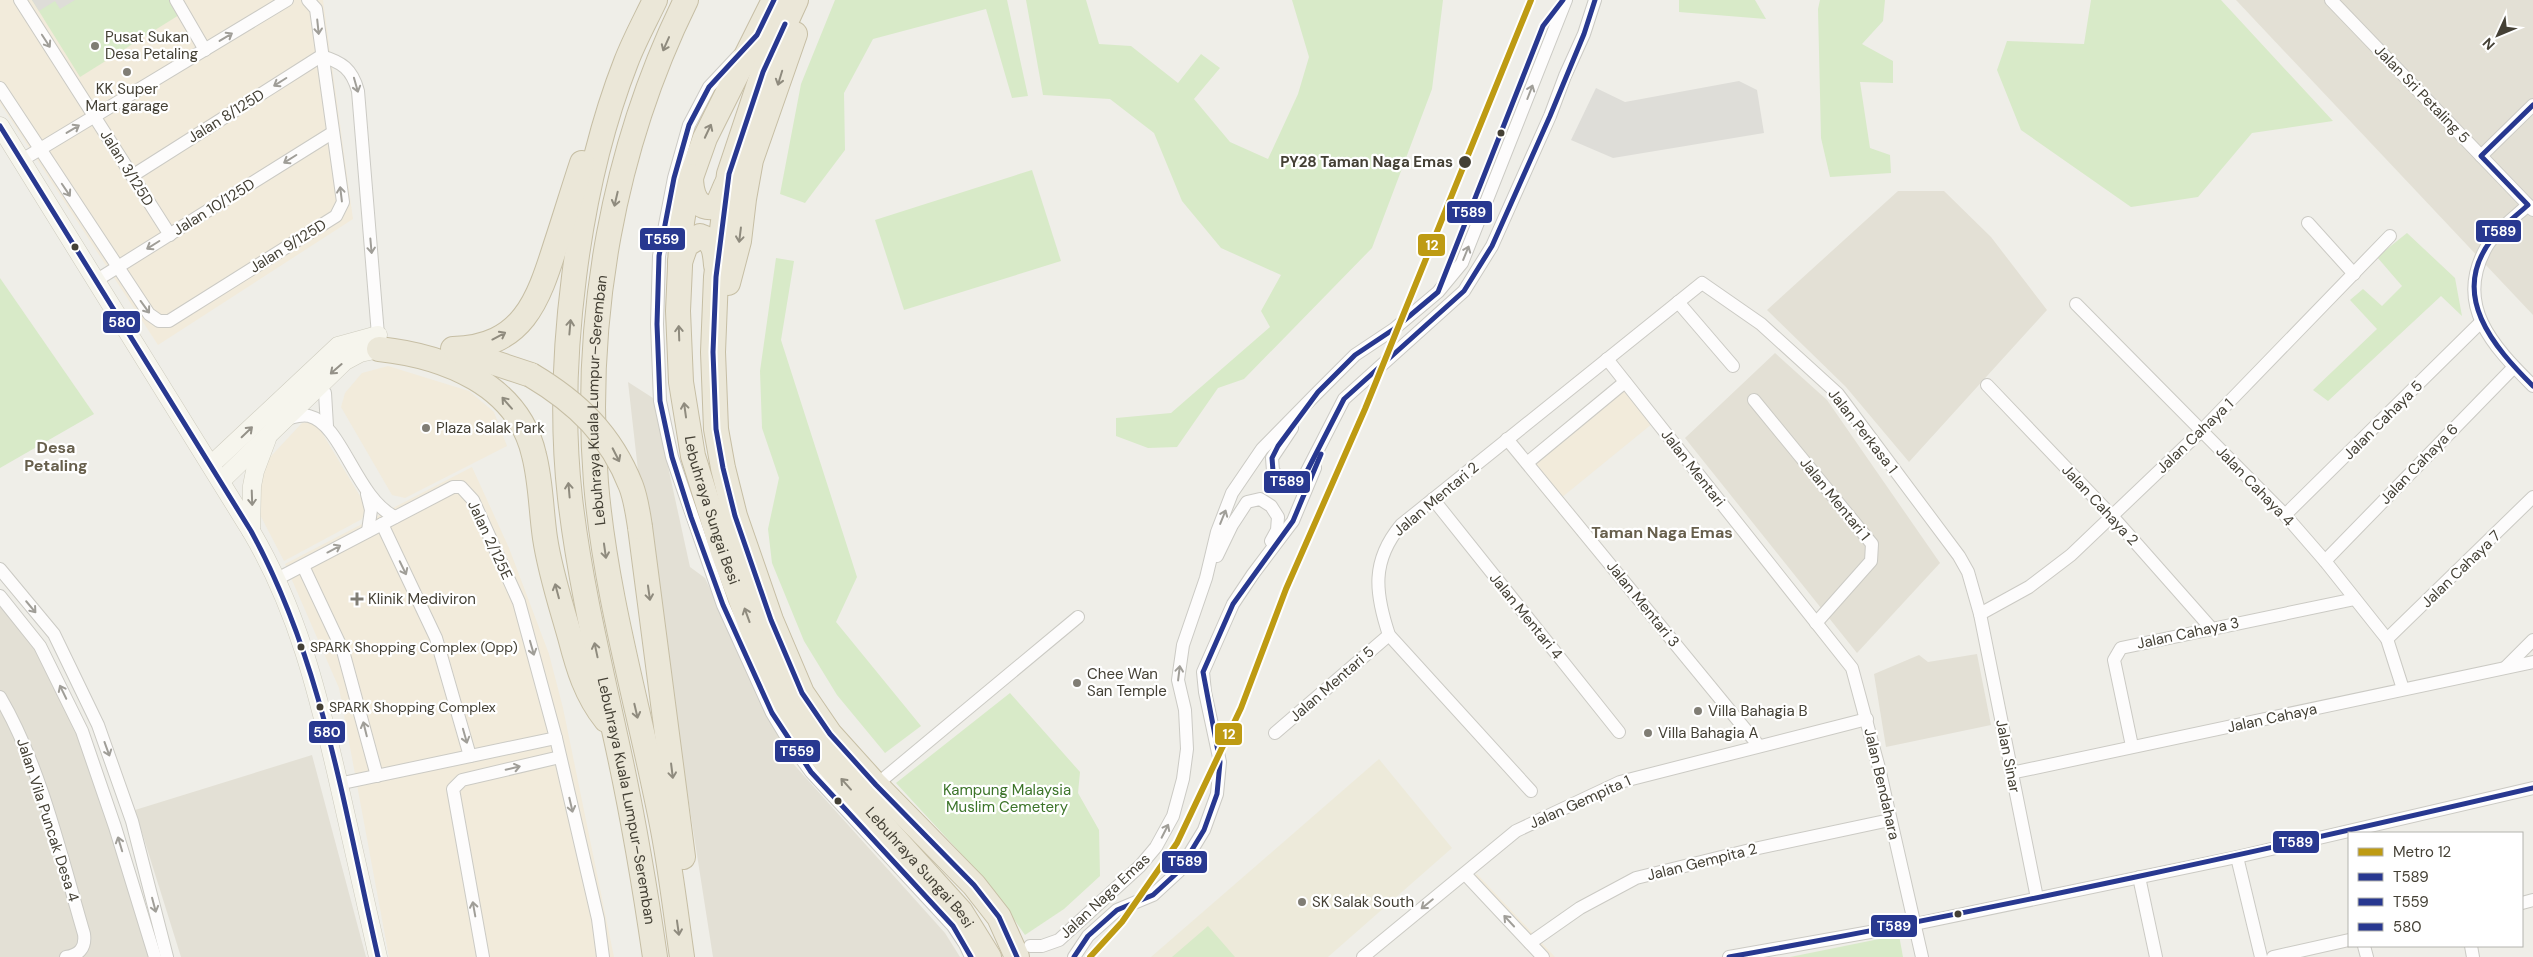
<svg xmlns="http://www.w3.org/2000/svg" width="2533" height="957" font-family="'DM Sans',sans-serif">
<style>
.residential{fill:#e3e0d5}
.commercial{fill:#f2ebdb}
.education{fill:#edeada}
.green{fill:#d8eac8}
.parking{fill:#deddd8}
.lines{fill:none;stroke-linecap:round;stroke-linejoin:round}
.street-casing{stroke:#cbcac4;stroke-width:14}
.secondary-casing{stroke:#ceccbf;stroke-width:19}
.highway-casing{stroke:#c6bea4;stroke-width:26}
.street{stroke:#fdfcfc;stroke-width:12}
.secondary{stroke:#f6f5ed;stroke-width:18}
.highway{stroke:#ebe7d8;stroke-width:24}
.highway-bridge-casing{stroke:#c6bea4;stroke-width:26;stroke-linecap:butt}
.highway-bridge{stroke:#ebe7d8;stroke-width:24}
.bus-1-casing{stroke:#fff;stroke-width:9}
.bus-2-casing{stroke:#fff;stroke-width:9}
.bus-3-casing{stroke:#fff;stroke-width:9}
.bus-1{stroke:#283890;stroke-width:5}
.bus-2{stroke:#283890;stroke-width:5}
.bus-3{stroke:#283890;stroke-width:5}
.metro-1-casing{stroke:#fff;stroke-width:10}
.metro-1{stroke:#be9b13;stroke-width:6}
.oneway{stroke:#a09e98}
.oneway2{stroke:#8f8b7e}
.oneway3{stroke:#949188}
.poi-dot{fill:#807d74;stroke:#fff;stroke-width:2}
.bus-dot{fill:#444035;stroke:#fff;stroke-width:2}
.labels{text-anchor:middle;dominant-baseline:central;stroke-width:4.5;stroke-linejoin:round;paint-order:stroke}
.bus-label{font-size:14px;fill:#444035;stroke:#fff;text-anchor:start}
.poi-label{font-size:15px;fill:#444035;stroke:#fff;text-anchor:start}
.street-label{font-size:15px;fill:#444035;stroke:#fff}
.stop-label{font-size:15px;font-weight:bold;fill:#444035;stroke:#fff;text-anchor:end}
.park-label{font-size:15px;fill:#3c7429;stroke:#fff}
.neighbourhood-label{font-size:16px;font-weight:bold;fill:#675f4c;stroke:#fff}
.line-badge{stroke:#fff;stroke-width:2}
.badge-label{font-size:14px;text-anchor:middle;font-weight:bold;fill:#fff}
</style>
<rect width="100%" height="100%" fill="#efeee8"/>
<g class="residential">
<polygon points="2236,0 2533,0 2533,315"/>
<polygon points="1898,191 1944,191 1991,237 2047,310 1909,462 1846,387 1767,310"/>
<polygon points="1775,353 1827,400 1940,563 1857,653 1685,438"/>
<polygon points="628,382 653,398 690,567 705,578 789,759 945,933 960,957 713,957 641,497"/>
<polygon points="0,607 38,652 78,731 150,957 0,957"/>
<polygon points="1977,654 1991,725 1886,747 1874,674 1919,655 1928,662"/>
<polygon points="312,755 366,957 181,957 135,810"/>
</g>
<g class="commercial">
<polygon points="0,0 323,0 353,219 158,345 0,103"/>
<polygon points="388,366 469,391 494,412 507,446 405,498 392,495 341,407 345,393 362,373"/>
<polygon points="1625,388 1653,423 1561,498 1533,464"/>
<polygon points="312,422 318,426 366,506 362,519 284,561 257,509 260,468 302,423"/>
<polygon points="472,467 509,548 549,654 563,708 614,957 389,957 339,688 285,564"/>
<polygon points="1477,874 1555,957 1535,957 1466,884"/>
</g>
<polygon class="education" points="1379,759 1452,848 1328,957 1151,957"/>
<g class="green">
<polygon points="32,0 170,0 179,15 80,77"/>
<polygon points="835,0 1007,0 1028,96 1012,98 986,9 873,39 844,93 845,150 805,203 780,194 801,84"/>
<polygon points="1026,0 1086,0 1099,44 1131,46 1178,83 1201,54 1220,68 1194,99 1230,142 1268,159 1298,94 1309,57 1292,0 1443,0 1432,89 1372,248 1244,379 1218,388 1177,447 1148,448 1116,436 1116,418 1171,413 1270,327 1261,311 1281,275 1221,248 1182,201 1154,133 1110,99 1043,95"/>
<polygon points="1679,0 1755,0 1766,19 1679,12"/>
<polygon points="1820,0 1885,0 1883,21 1862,44 1893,61 1893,83 1860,82 1870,148 1890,155 1891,173 1830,177 1821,138 1818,9"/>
<polygon points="2091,0 2221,0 2333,121 2252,133 2198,197 2131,207 2021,130 1997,70 2007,41 2084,44"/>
<polygon points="1032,170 1061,261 904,310 875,220"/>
<polygon points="2407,233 2455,278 2462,316 2441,296 2328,401 2313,390 2377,329 2350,300 2363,289 2382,306 2402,286 2377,257"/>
<polygon points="776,258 794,261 781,340 857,577 836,622 921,726 885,753 837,695 804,641 772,563 768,529 779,478 762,428 760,371"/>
<polygon points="0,278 94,414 0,468"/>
<polygon points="1010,693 1080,772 1078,793 1099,830 1100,876 1064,909 1025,935 990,885 896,783"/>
<polygon points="1208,926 1235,957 1172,957"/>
<polygon points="1899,935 1903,957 1790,957"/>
</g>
<g class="parking">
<polygon points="32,0 75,0 60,9 55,1 39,11"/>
<polygon points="1739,81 1757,90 1764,133 1613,158 1571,140 1596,88 1625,102"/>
</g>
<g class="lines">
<g class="street-casing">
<g id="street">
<polyline points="20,0 170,235"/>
<polyline points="176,0 205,50"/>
<polyline points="2331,0 2533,210"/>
<polyline points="739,55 709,87 689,125 674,178 659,256 657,324 660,401 672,457 723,605 772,713 790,743 811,772 953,926 965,944 971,957"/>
<path d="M321,56C342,62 352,69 358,91L378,335"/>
<polyline points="0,88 149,314 159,321 169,321 336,216 343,202 316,9 308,0"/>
<polyline points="2481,156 2533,105"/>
<polyline points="22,160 287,0"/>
<polyline points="132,176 321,56"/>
<path d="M2528,205C2515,217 2496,231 2487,246C2453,305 2493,346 2533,386"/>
<polyline points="2308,223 2354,274"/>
<polyline points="97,280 332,133"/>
<polyline points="1678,302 1733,366"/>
<polyline points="2076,304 2285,515 2325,561 2387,639 2403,689"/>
<polyline points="1607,359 1852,668 1879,768 1922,957"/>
<polyline points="1987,385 2112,516 2211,628"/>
<polyline points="325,393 327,426"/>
<polyline points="1754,400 1872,544 1871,561 1816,623"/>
<path d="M286,419C294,417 302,414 309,416C342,424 356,498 395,517"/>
<polyline points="1292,428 1272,458 1273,471 1282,480 1291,483 1305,475 1344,399 1464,291 1492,246 1550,116 1565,76 1584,34 1595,0"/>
<polyline points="1507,439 1759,746"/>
<polyline points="1527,463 1625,382"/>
<polyline points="367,494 371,510 368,531"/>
<polyline points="1433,499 1619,732"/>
<polyline points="2285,515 2480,323"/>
<polyline points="382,524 436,638 470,756"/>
<polyline points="1217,556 1232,525 1247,502 1260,499 1271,506 1278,517 1277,530 1271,541"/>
<polyline points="2325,561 2514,367"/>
<polyline points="303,566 343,651 377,776"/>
<polyline points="0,569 54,634 98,725 132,821 167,957"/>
<polyline points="275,580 453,487 461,487 473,500 519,602 556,738 598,919 603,957"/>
<polyline points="0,596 40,646 82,731 115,827 155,957"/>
<polyline points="1980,614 2029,587 2071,555 2201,431 2390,236"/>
<polyline points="2387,639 2533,497"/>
<polyline points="2506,667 2533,640"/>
<path d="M0,697C41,767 61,856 84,934C86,948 79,955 66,957"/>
<polyline points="1275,733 1389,635"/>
<polyline points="2132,746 2114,660 2121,648 2355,599"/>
<polyline points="2011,773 2533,662"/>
<polyline points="338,784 556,738"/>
<polyline points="876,785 1078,617"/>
<path d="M1531,791L1389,635C1375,593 1371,561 1401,525L1702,283L1761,324L1838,394L1959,556L1968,572L1980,614L2037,898"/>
<polyline points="2237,857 2261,957"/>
<polyline points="1465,874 1543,957"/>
<polyline points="2139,877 2156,957"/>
<polyline points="2522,903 2533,900"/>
<polyline points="1530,943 1580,908 1636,878 1754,849 1890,820"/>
<polyline points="1030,946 1042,946 1059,940 1140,866 1156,847 1173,816 1183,779 1187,749 1185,710 1178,680 1183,645 1206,578 1217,532 1232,493 1262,449 1318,392 1355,355 1394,329 1438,292 1462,263 1566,0"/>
<polyline points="2364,946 2367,957"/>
<polyline points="2471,946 2473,957"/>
<polyline points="483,957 453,789 462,780 560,757"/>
<polyline points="1074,957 1088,936 1117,910 1153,895 1179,871 1204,830 1217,794 1220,762 1205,692 1203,672 1233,604 1253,574 1293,521 1315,468"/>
<polyline points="1363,957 1516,831 1620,782 1867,719"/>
<polyline points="1729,957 1915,924 2237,857 2533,788"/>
<polyline points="2273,957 2349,940"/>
</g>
</g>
<g class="secondary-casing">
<g id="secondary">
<path d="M0,126L251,531C297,609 317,690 337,776C351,836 364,897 378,957"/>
<polyline points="211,465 338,346 378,335"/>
<polyline points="221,481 345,361 360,353 379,349"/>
<polyline points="251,531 252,486 255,471 267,439"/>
</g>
</g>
<g class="highway-casing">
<g id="highway">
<path id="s1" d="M655,0C645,21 634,41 626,62C577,187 555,365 570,498C579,576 597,653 614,730C631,805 644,881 655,957"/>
<path id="s2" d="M774,0L705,138L688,186L682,222L678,311L681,382L693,456L723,552L764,661L794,719L829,766L961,912L989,957"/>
<polyline points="796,0 763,72 729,174 716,277 713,352 716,429 723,468 735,516 752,565 771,620 802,693 830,734 876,785 974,885 999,917 1017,957"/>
<path d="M691,176C691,193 696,212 717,206L726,185"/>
<path d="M680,262L686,245L700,236C714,240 715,252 716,265"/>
<polyline points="728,283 739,241 744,199 751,160 795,34"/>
<path d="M379,349C444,356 518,384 534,455C541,482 541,511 545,538C550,572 561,605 570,637C578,668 586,695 606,720"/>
<path d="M453,349C523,347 538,301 556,244C565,217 573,190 582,163"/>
<polyline points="456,350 531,375"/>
<polyline points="640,527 683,857"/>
<path id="s3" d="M682,957C676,915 671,872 663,830C641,714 606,601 596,483C583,318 613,148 686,0"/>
</g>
</g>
<use href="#street" class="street"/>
<use href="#secondary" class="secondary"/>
<use href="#highway" class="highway"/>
<g class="highway-bridge-casing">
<path id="highway-bridge" d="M531,375C578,403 611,435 631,486C636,499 638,514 640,527"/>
</g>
<use href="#highway-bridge" class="highway-bridge"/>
<g class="bus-1-casing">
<g id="bus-1">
<polyline points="1563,0 1543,26 1438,292 1394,329 1355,355 1318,392 1278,446 1272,458 1273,471 1282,480 1291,483 1305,475 1344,399 1464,291 1492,246 1550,116 1584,34 1595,0"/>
<path d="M2533,105L2481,156L2528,205C2516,216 2502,226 2492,239C2448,295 2494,347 2533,386"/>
<polyline points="1074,957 1088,936 1117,910 1153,895 1179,871 1204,830 1217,794 1220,762 1203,672 1233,604 1293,521 1321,454"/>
<path d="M1729,957C1999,909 2266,850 2533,788"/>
</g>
</g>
<g class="bus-2-casing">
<g id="bus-2">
<polyline points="774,0 757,35 709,87 689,125 674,178 659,256 657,324 660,401 672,457 691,517 723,605 772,713 811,772 953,926 971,957"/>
<polyline points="785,24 763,72 729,174 716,277 713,352 716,429 723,468 735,516 771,620 802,693 830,734 876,785 974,885 999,917 1017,957"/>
</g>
</g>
<g class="bus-3-casing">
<path id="bus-3" d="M0,126L251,531C323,662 345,813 378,957"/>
</g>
<use href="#bus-1" class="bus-1"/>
<use href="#bus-2" class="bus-2"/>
<use href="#bus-3" class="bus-3"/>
<g class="metro-1-casing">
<polyline id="metro-1" points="1090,957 1122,922 1177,843 1241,708 1286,589 1365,409 1531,0"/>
</g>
<use href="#metro-1" class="metro-1"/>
</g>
<defs><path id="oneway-shaft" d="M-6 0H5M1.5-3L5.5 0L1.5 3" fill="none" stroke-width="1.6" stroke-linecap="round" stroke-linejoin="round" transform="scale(1.25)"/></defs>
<g class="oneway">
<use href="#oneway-shaft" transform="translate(318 27) rotate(84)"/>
<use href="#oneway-shaft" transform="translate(226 37) rotate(-31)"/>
<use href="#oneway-shaft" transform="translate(46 41) rotate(57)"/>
<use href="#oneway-shaft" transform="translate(280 82) rotate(148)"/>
<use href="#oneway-shaft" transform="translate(356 85) rotate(74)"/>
<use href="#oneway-shaft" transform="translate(1530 92) rotate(-69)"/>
<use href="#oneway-shaft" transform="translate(73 129) rotate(-31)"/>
<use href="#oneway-shaft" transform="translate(290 159) rotate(148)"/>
<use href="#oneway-shaft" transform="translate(66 190) rotate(56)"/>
<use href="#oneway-shaft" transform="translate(341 194) rotate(-97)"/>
<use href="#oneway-shaft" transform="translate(153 245) rotate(148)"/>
<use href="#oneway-shaft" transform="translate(371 246) rotate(85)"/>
<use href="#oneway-shaft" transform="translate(1466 253) rotate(-68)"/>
<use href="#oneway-shaft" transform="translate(145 307) rotate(54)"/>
<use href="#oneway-shaft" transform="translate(1223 517) rotate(-68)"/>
<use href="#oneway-shaft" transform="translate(334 549) rotate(-28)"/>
<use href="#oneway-shaft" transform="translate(403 568) rotate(64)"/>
<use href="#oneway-shaft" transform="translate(31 607) rotate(50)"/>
<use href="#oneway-shaft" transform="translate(532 648) rotate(74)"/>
<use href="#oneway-shaft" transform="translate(1179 673) rotate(-83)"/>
<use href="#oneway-shaft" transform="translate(63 692) rotate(-116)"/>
<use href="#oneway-shaft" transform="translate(365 729) rotate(-104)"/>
<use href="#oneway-shaft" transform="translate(465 736) rotate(74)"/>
<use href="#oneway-shaft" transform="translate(107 749) rotate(70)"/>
<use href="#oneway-shaft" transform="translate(513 768) rotate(-13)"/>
<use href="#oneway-shaft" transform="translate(571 805) rotate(77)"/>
<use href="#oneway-shaft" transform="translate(1165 831) rotate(-63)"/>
<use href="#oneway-shaft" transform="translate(120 844) rotate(-107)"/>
<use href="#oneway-shaft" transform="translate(1427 904) rotate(141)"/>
<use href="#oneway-shaft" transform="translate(154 905) rotate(75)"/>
<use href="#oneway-shaft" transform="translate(474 909) rotate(-100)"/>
<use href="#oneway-shaft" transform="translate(1509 921) rotate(-133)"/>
</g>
<g class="oneway2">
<use href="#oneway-shaft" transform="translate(666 44) rotate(114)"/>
<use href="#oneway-shaft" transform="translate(780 78) rotate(107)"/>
<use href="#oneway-shaft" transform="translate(708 131) rotate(-65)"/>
<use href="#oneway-shaft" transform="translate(616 199) rotate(103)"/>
<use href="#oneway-shaft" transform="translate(740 235) rotate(97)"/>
<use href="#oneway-shaft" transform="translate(570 327) rotate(-85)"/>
<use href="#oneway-shaft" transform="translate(679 333) rotate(-92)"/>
<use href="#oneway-shaft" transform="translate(499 336) rotate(-28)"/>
<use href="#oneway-shaft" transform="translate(507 403) rotate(-131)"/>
<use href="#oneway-shaft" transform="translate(685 410) rotate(-98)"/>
<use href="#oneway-shaft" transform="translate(616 455) rotate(63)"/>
<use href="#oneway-shaft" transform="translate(569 490) rotate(-95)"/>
<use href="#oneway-shaft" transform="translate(605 551) rotate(82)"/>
<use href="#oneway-shaft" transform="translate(557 591) rotate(-105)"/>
<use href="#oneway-shaft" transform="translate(649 593) rotate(82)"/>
<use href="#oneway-shaft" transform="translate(747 615) rotate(-110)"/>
<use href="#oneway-shaft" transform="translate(596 650) rotate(-102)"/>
<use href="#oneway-shaft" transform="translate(636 711) rotate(77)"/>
<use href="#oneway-shaft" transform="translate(672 771) rotate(83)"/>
<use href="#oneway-shaft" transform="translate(846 784) rotate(-132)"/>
<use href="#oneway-shaft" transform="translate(678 928) rotate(82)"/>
</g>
<g class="oneway3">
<use href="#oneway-shaft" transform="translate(336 369) rotate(139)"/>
<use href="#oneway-shaft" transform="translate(247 432) rotate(-44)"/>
<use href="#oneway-shaft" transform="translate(252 498) rotate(88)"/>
</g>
<g class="poi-dot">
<circle cx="95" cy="46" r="5"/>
<circle cx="127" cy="72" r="5"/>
<circle cx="426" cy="428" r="5"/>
<path d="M354.5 591.5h5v5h5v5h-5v5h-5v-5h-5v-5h5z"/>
<circle cx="1077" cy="683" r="5"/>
<circle cx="1698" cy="711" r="5"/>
<circle cx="1648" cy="733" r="5"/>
<circle cx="1302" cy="902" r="5"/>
</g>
<g class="bus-dot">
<circle cx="1501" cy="133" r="4.5"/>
<circle cx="1465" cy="162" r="7"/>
<circle cx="75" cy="247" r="4.5"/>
<circle cx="301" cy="647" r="4.5"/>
<circle cx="320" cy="707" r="4.5"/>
<circle cx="838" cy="801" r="4.5"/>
<circle cx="1958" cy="914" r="4.5"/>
</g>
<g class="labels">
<g class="bus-label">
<text x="310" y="647">SPARK Shopping Complex (Opp)</text>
<text x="329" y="707">SPARK Shopping Complex</text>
</g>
<g class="poi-label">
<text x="105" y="37">Pusat Sukan<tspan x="105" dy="17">Desa Petaling</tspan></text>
<text x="127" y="89" text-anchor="middle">KK Super<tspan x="127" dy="17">Mart garage</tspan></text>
<text x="436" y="428">Plaza Salak Park</text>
<text x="368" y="599">Klinik Mediviron</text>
<text x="1087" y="674">Chee Wan<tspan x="1087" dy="17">San Temple</tspan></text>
<text x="1708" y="711">Villa Bahagia B</text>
<text x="1658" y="733">Villa Bahagia A</text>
<text x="1312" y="902">SK Salak South</text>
</g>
<g class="street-label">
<text transform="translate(2422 94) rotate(46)">Jalan Sri Petaling 5</text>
<text transform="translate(226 116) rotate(-32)">Jalan 8/125D</text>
<text transform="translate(127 168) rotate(58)">Jalan 3/125D</text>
<text transform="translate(214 207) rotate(-32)">Jalan 10/125D</text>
<text transform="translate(288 246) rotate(-32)">Jalan 9/125D</text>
<text stroke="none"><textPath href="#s3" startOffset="565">Lebuhraya Kuala Lumpur–Seremban</textPath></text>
<text transform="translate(2383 420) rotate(-45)">Jalan Cahaya 5</text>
<text transform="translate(1863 431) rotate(52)">Jalan Perkasa 1</text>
<text transform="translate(2195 436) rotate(-44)">Jalan Cahaya 1</text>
<text transform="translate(2419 464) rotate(-46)">Jalan Cahaya 6</text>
<text transform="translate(1693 468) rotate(52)">Jalan Mentari</text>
<text transform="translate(2255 486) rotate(46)">Jalan Cahaya 4</text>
<text transform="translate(1436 499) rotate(-40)">Jalan Mentari 2</text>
<text transform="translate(1835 499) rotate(51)">Jalan Mentari 1</text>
<text transform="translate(2100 505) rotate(47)">Jalan Cahaya 2</text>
<text stroke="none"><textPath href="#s2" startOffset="534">Lebuhraya Sungai Besi</textPath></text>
<text transform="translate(490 540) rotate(65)">Jalan 2/125E</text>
<text transform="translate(2461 569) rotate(-44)">Jalan Cahaya 7</text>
<text transform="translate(1643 604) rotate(51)">Jalan Mentari 3</text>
<text transform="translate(1526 616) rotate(51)">Jalan Mentari 4</text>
<text transform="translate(2188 633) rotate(-12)">Jalan Cahaya 3</text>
<text transform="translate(1332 684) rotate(-41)">Jalan Mentari 5</text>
<text transform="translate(2272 718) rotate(-12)">Jalan Cahaya</text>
<text transform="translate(2008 756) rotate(79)">Jalan Sinar</text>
<text transform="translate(1882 784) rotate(77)">Jalan Bendahara</text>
<text stroke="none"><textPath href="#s1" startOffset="820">Lebuhraya Kuala Lumpur–Seremban</textPath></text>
<text transform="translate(1580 802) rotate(-24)">Jalan Gempita 1</text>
<text transform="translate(48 820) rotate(72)">Jalan Vila Puncak Desa 4</text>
<text transform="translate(1702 862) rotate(-14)">Jalan Gempita 2</text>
<text stroke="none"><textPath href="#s2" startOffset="954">Lebuhraya Sungai Besi</textPath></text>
<text transform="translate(1105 896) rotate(-43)">Jalan Naga Emas</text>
</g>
<g class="stop-label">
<text x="1453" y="162">PY28 Taman Naga Emas</text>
</g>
<g class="park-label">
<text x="1007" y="790">Kampung Malaysia<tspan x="1007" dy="17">Muslim Cemetery</tspan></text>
</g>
<g class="neighbourhood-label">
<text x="56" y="447">Desa<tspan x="56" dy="18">Petaling</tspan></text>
<text x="1662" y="532">Taman Naga Emas</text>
</g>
</g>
<g class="line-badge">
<rect x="1446" y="200" width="47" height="24" rx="5" fill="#283890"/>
<rect x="2475" y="219" width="47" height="24" rx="5" fill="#283890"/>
<rect x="639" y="227" width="47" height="24" rx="5" fill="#283890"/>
<rect x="1417" y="233" width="29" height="24" rx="5" fill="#be9b13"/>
<rect x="102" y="310" width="39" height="24" rx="5" fill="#283890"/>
<rect x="1263" y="470" width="48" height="24" rx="5" fill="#283890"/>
<rect x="308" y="720" width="38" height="24" rx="5" fill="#283890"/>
<rect x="1214" y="722" width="29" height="24" rx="5" fill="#be9b13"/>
<rect x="774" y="739" width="47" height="24" rx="5" fill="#283890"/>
<rect x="2272" y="830" width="48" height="24" rx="5" fill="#283890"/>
<rect x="1161" y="850" width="47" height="24" rx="5" fill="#283890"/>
<rect x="1870" y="914" width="48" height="24" rx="5" fill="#283890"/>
</g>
<g class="badge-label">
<text x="1469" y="217">T589</text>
<text x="2499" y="236">T589</text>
<text x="662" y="244">T559</text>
<text x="1432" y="250">12</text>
<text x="122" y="327">580</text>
<text x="1287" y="486">T589</text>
<text x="327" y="737">580</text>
<text x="1229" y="739">12</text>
<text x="797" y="756">T559</text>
<text x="2296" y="847">T589</text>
<text x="1185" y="866">T589</text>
<text x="1894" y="931">T589</text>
</g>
<rect x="2348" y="832" width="175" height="115" fill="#ffffff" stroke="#b4b3ae"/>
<rect x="2358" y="848" width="25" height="8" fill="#be9b13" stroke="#b4b3ae"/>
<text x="2393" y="857" font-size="15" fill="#444035">Metro 12</text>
<rect x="2358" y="873" width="25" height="8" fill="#283890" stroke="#b4b3ae"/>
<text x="2393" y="882" font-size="15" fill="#444035">T589</text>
<rect x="2358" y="898" width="25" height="8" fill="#283890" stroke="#b4b3ae"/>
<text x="2393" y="907" font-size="15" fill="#444035">T559</text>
<rect x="2358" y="923" width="25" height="8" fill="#283890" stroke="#b4b3ae"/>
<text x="2393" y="932" font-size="15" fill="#444035">580</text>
<g transform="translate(2498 35) rotate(226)" stroke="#ffffff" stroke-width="4" paint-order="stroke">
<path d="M0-4L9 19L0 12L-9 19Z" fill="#444035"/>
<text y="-8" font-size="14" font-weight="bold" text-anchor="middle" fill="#444035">N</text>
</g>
</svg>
